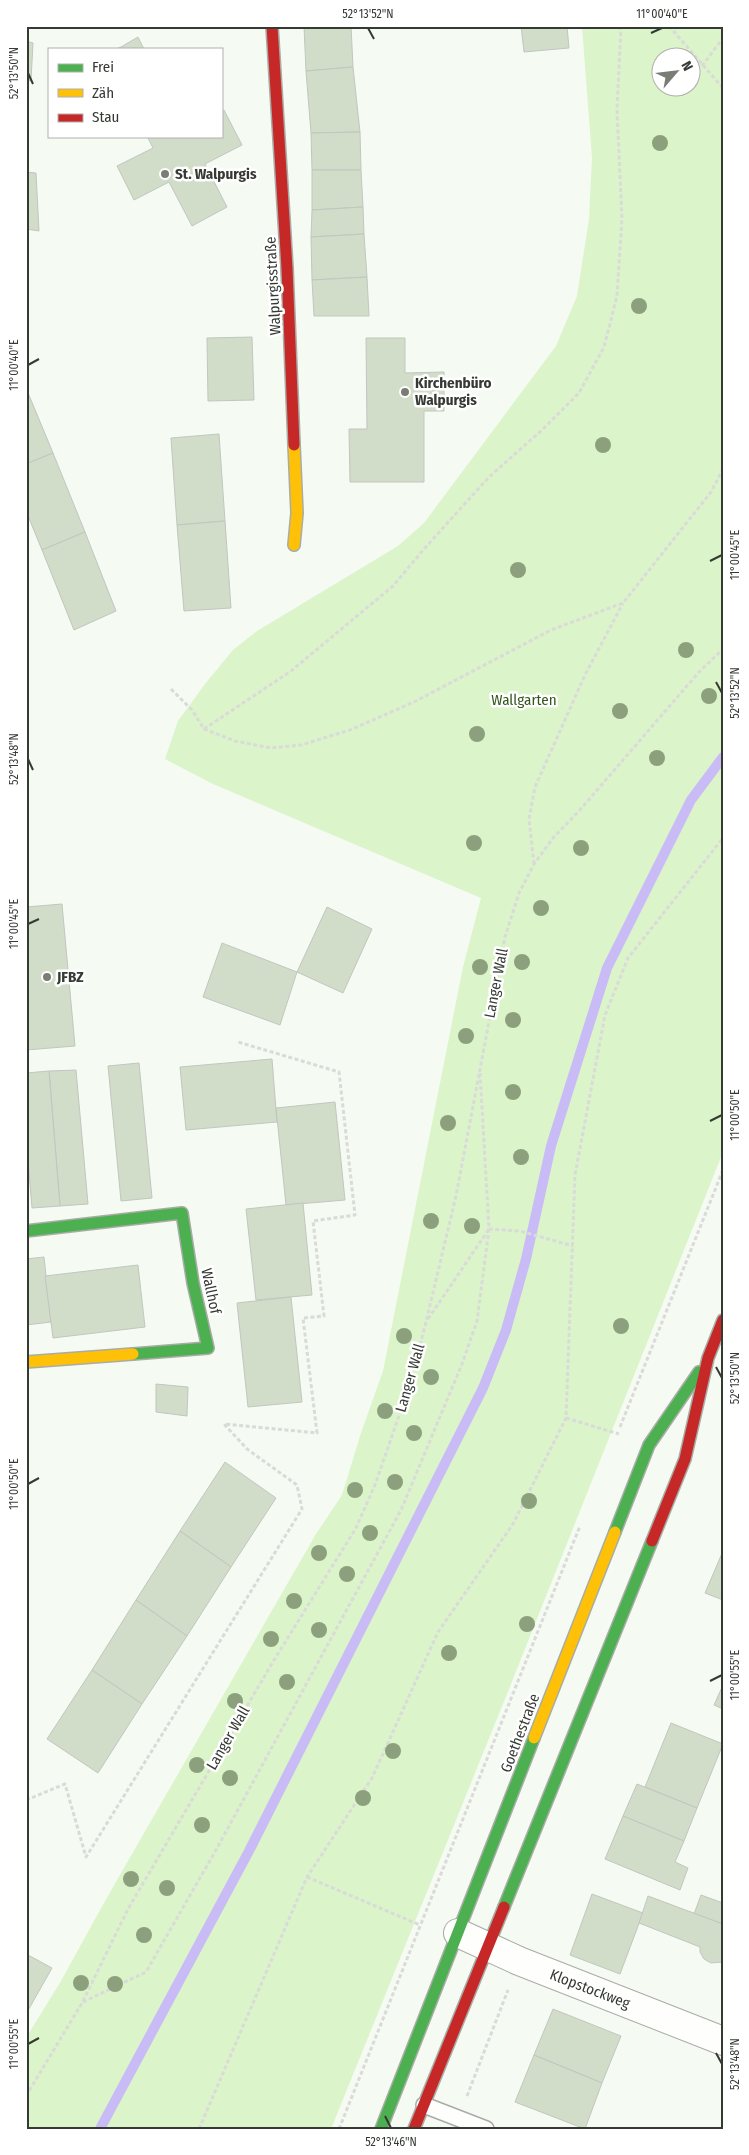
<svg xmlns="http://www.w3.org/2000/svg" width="749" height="2155" font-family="'Fira Sans Condensed',sans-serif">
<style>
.green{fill:#dbf4ca;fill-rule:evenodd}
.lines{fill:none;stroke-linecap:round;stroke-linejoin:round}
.stream{stroke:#c9bbf6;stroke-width:10}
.building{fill:#d1dcc9;stroke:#c2c6c0}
.lane-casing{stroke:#a8aca6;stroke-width:18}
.street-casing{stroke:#a8aca6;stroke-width:30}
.fast-casing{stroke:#a8aca6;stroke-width:14}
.slow-casing{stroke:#a8aca6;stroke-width:14}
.jam-casing{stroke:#a8aca6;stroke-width:14}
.path{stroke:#dadbd8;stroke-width:3;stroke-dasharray:4 2.5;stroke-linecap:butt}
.lane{stroke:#fefefd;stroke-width:15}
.street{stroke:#fefefd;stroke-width:28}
.fast{stroke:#4caf50;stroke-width:11}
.slow{stroke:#ffc107;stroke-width:11}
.jam{stroke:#c62828;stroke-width:11}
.tree{fill:#8ca07d}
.ticks{fill:none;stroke:#363a34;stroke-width:2}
.poi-dot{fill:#797d76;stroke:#fff;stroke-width:2}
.labels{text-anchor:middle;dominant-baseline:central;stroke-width:5;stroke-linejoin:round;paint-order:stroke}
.poi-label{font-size:15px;font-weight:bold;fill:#363a34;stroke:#fff;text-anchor:start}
.street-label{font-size:15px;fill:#363a34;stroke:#fff}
.park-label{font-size:15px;fill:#36561d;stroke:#fff}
.neatline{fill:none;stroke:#363a34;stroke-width:2}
.ticks-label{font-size:12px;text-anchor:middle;fill:#363a34}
</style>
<rect width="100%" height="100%" fill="#f5faf2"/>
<path class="green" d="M582,26H723V1152L507,1694L331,2129H26V2038L61,1981L105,1901L316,1534L342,1495L361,1433L383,1371L463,967L481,898L213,784L165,759L178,721L205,684L233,650L257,631L398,546L424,523L556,346L577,296L589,219L592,158ZM662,58H692V88H662Z"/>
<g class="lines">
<polyline class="stream" points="101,2127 249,1851 483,1388 506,1330 526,1259 551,1146 607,968 691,800 723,757"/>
</g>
<g class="building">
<polygon points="304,26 351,26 353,67 306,71"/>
<polygon points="521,26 567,26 569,48 524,52"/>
<polygon points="138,37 144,49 116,49 121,47"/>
<polygon points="26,41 33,43 31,81 26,80"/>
<polygon points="353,67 360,132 311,133 306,71"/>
<polygon points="224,110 242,145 205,164 227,207 192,226 169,182 134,200 117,166 153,148 147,136 221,136 221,112"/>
<polygon points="360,132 361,170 312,170 311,133"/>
<polygon points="312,170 361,170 363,207 312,210"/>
<polygon points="26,172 36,173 39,231 26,229"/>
<polygon points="363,207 364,234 311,237 312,210"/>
<polygon points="364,234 367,277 312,280 311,237"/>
<polygon points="367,277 369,316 314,316 312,280"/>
<polygon points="252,337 254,400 208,401 207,338"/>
<polygon points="366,338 405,338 405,373 444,372 444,411 424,411 424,482 350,482 349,429 367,429"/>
<polygon points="26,388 53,453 26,464"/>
<polygon points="219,434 225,521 177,525 171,438"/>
<polygon points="53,453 85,532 42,550 26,511 26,464"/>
<polygon points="225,521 231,608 184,611 177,525"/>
<polygon points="85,532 116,611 74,630 42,550"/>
<polygon points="62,904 75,1046 26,1050 26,907"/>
<polygon points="327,907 372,929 343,993 297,972"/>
<polygon points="222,943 297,972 280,1025 203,997"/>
<polygon points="272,1059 277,1122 186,1130 180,1067"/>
<polygon points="139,1063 152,1198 121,1201 108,1066"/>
<polygon points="76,1070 88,1204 60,1206 49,1071"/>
<polygon points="49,1071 60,1206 32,1208 26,1136 26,1073"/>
<polygon points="335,1102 345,1200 286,1205 276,1108"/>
<polygon points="303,1203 312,1295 256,1300 246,1209"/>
<polygon points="44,1257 51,1322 26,1325 26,1259"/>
<polygon points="138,1265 145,1327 53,1338 45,1276"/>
<polygon points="291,1297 302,1402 248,1407 237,1303"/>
<polygon points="156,1384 188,1387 187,1416 156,1412"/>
<polygon points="225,1462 276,1498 231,1567 180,1531"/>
<polygon points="180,1531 231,1567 187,1636 136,1600"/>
<polygon points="723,1551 723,1600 705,1593"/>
<polygon points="136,1600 187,1636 142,1704 92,1670"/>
<polygon points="92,1670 142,1704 98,1773 47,1739"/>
<polygon points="723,1685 723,1709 714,1705"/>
<polygon points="671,1723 723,1744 697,1808 645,1787"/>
<polygon points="637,1784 697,1808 684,1841 623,1816"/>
<polygon points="623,1816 684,1841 675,1862 688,1868 680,1890 605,1859"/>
<polygon points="592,1894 643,1913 620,1974 570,1955"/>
<polygon points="701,1895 723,1903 723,1924 694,1914"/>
<polygon points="648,1896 723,1924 723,1962 711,1963 704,1959 700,1952 700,1947 639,1923"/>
<polygon points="26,1952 28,1955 52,1968 26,2014"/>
<polygon points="553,2009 621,2036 602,2083 534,2055"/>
<polygon points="534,2055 602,2083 585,2129 515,2102"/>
</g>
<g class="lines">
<g class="lane-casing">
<polyline id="lane" points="424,2105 486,2129"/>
</g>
<g class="street-casing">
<polyline id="street" points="458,1933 519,1961 723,2041"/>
</g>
<g class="fast-casing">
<g id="fast">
<polyline points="26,1231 182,1213 193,1283 208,1348 133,1354"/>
<polyline points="615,1532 649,1445 699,1372"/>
<polyline points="504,1907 652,1541"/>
<polyline points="381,2129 534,1738"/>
</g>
</g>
<g class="slow-casing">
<g id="slow">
<polyline points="294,545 297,513 294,445"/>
<polyline points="26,1362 133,1354"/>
<polyline points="534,1738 615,1532"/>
</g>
</g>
<g class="jam-casing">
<g id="jam">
<polyline points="272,26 287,268 294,445"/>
<polyline points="652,1541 685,1459 708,1358 723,1320"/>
<polyline points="414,2129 504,1907"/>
</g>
</g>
<g class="path">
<polyline points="669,26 723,88"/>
<polyline points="702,66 723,38"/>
<polyline points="171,689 192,710 204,729 235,741 271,748 301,745 350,730 414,702 551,630 623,603 711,492 723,469"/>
<polyline points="204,729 291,671 393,586 424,549 489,477 542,430 579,393 604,347 617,296 622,219 617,110 621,26"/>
<polyline points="534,864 529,819 535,787 585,675 623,603"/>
<polyline points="480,1073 489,1229 520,1231 573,1246"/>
<polyline points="428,1319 489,1229"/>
<polyline points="566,1418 619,1434"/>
<polyline points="620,1427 723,1170"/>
<polyline points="26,1800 65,1784 86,1857 302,1509 297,1485 247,1449 224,1424 317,1433 303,1318 324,1316 313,1221 355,1215 339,1072 238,1042"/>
<polyline points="307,1877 420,1925"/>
<polyline points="83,2002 146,1972 216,1850 401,1510 462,1364 477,1321 489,1229"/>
<polyline points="26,2096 82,2003 128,1909 274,1660 356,1528 375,1485 411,1381 426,1322 456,1196 505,937 519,893 534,864 553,838 579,811 699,672 723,649"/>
<polyline points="467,2096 508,1990"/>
<polyline points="199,2129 307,1877 372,1778 438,1632 513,1524 566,1418 575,1175 605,1015 628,958 723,838"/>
<polyline points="339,2129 580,1526"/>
</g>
<use href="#lane" class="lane"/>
<use href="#street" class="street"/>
<use href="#fast" class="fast"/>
<use href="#slow" class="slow"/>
<use href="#jam" class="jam"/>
</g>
<g class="tree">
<circle cx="660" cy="143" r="8"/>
<circle cx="639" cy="306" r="8"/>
<circle cx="603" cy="445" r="8"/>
<circle cx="518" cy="570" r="8"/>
<circle cx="686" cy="650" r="8"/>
<circle cx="709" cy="696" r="8"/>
<circle cx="620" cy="711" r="8"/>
<circle cx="477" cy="734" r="8"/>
<circle cx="657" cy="758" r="8"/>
<circle cx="474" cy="843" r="8"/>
<circle cx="581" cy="848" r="8"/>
<circle cx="541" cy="908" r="8"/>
<circle cx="522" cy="962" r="8"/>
<circle cx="480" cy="967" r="8"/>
<circle cx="513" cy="1020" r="8"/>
<circle cx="466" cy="1036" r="8"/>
<circle cx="513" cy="1092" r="8"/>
<circle cx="448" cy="1123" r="8"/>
<circle cx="521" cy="1157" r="8"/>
<circle cx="431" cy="1221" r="8"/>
<circle cx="472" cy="1226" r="8"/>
<circle cx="621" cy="1326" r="8"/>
<circle cx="404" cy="1336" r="8"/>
<circle cx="431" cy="1377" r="8"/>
<circle cx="385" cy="1411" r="8"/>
<circle cx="414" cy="1433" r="8"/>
<circle cx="395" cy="1482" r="8"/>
<circle cx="355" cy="1490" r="8"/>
<circle cx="529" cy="1501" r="8"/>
<circle cx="370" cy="1533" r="8"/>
<circle cx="319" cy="1553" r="8"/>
<circle cx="347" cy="1574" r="8"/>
<circle cx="294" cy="1601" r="8"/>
<circle cx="527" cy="1624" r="8"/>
<circle cx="319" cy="1630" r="8"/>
<circle cx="271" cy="1639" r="8"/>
<circle cx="449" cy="1653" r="8"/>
<circle cx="287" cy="1682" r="8"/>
<circle cx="235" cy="1701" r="8"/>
<circle cx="393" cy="1751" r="8"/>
<circle cx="197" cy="1765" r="8"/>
<circle cx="230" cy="1778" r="8"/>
<circle cx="363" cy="1798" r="8"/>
<circle cx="202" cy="1825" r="8"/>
<circle cx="131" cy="1879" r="8"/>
<circle cx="167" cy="1888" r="8"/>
<circle cx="144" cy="1935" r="8"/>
<circle cx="81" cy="1983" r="8"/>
<circle cx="115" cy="1984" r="8"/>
</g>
<path class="ticks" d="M368,28L374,39M651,33L662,28M28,73L33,84M28,365L39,359M710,561L722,555M716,682L722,693M28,759L33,770M28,924L39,919M710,1121L722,1115M716,1367L722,1378M28,1484L39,1478M710,1681L722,1675M28,2044L39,2038M716,2053L722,2064M385,2116L391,2128"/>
<g class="poi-dot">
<circle cx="165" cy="174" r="5"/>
<circle cx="405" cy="392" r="5"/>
<circle cx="47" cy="977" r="5"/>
</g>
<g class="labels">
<g class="poi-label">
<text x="175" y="174">St. Walpurgis</text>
<text x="415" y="383">Kirchenbüro<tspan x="415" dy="17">Walpurgis</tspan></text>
<text x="57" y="977">JFBZ</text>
</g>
<g class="street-label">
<text transform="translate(273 286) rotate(-93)">Walpurgisstraße</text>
<text transform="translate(496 983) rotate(-79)">Langer Wall</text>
<text transform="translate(211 1291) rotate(78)">Wallhof</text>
<text transform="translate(410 1378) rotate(-74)">Langer Wall</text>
<text transform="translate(520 1733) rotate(-69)">Goethestraße</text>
<text transform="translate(228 1738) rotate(-60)">Langer Wall</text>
<text transform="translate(590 1989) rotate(21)">Klopstockweg</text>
</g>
<g class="park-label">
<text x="524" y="700">Wallgarten</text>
</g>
</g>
<rect width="749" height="2155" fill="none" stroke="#ffffff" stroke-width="55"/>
<rect x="48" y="48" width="175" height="90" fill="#ffffff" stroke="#afb0ae"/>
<rect x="58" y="64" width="25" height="8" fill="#4caf50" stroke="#afb0ae"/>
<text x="92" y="72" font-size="15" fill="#363a34">Frei</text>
<rect x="58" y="89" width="25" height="8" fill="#ffc107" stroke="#afb0ae"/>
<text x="92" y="98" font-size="15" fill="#363a34">Zäh</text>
<rect x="58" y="114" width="25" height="8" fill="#c62828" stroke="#afb0ae"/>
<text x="92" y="122" font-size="15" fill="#363a34">Stau</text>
<g transform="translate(676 72) rotate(62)"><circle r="24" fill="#ffffff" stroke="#afb0ae"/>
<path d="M0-4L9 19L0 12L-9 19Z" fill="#797d76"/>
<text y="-8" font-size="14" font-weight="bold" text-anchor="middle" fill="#363a34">N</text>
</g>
<rect x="28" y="28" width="694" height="2100" class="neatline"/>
<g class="ticks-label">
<text x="368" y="18">52°13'52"N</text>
<text x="662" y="18">11°00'40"E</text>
<text transform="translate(14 73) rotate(-90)" y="4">52°13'50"N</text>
<text transform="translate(14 365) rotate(-90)" y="4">11°00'40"E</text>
<text transform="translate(735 555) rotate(-90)" y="4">11°00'45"E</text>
<text transform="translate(735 693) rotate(-90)" y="4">52°13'52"N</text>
<text transform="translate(14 759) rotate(-90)" y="4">52°13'48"N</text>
<text transform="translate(14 924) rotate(-90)" y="4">11°00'45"E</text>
<text transform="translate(735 1115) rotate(-90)" y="4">11°00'50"E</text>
<text transform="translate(735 1378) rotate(-90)" y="4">52°13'50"N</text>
<text transform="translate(14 1484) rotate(-90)" y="4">11°00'50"E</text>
<text transform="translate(735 1675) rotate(-90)" y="4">11°00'55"E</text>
<text transform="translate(14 2044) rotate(-90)" y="4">11°00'55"E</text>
<text transform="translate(735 2064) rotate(-90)" y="4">52°13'48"N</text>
<text x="391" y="2146">52°13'46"N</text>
</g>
</svg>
